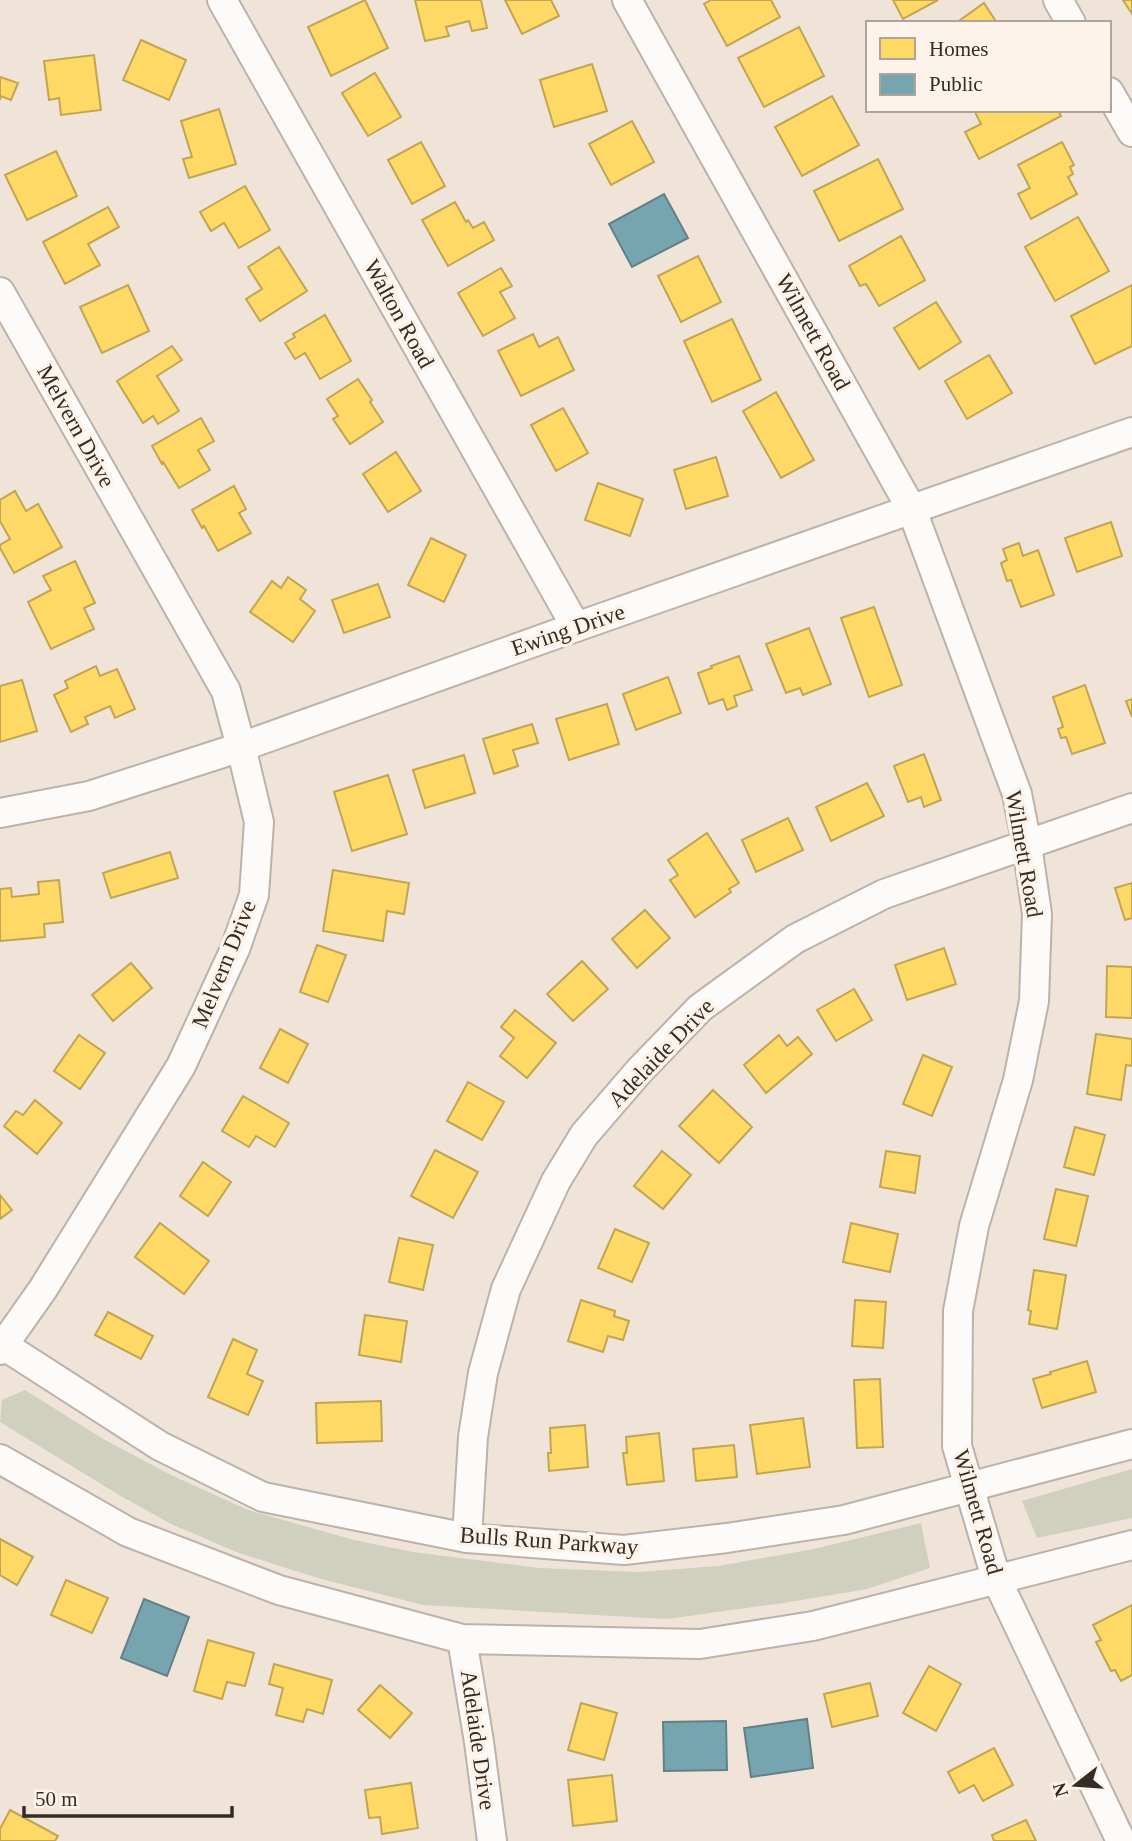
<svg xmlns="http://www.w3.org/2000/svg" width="1132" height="1841" font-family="'Times New Roman',serif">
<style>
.green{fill:#cfd0bd}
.homes{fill:#ffd966;stroke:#c2a552;stroke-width:2}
.public{fill:#76a5af;stroke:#628186;stroke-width:2}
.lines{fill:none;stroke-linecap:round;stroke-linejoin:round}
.street-casing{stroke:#bcb2aa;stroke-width:32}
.street{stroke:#fdfbf9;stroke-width:28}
.labels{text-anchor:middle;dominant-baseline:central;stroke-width:7;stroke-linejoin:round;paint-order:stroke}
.street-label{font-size:23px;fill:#352d25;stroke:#fdf3eb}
</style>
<rect width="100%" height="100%" fill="#f0e4d9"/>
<g class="green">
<polygon points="25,1390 105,1440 171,1475 248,1510 354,1540 413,1552 540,1568 639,1572 718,1566 814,1549 921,1523 930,1568 867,1589 783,1603 667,1619 423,1605 318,1578 239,1553 171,1524 119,1495 0,1422 2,1400"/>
<polygon points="1132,1469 1132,1518 1037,1538 1022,1501"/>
</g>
<g class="homes">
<polygon points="365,0 388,48 331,76 308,27"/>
<polygon points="415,0 481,0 487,28 472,31 469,21 446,27 449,36 425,41"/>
<polygon points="505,0 551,0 559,16 522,34"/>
<polygon points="711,0 771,0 780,17 727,46 704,4"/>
<polygon points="893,0 938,0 903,19"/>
<polygon points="1123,0 1132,0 1132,14"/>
<polygon points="984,3 997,23 956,23"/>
<polygon points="799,27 824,76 764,107 738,58"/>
<polygon points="141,40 186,60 169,100 123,80"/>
<polygon points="94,55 101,110 61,115 59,98 49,100 44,61"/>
<polygon points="592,64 607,111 554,127 540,80"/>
<polygon points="375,73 401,117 368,136 342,93"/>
<polygon points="0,77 18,83 11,100 1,96 0,100"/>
<polygon points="832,96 859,145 802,176 775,127"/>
<polygon points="219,109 236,164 189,178 183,159 192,157 181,121"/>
<polygon points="974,110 1058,110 1061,116 979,159 965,132 981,124"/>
<polygon points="632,121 654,162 611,185 589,144"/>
<polygon points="421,142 445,186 412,204 388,160"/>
<polygon points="1062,142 1074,165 1070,167 1073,174 1068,177 1077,194 1031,219 1018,194 1030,188 1018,165"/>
<polygon points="56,151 77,196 27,220 5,175"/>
<polygon points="878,159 903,209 839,241 814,191"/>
<polygon points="245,186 270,230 239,248 224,223 211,231 200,212"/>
<polygon points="455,202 466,222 468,220 473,228 484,222 494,240 448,266 422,220"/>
<polygon points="108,207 119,227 88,244 100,265 65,284 43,242"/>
<polygon points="1078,217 1109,271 1055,301 1025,247"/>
<polygon points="901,236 925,280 879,306 866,284 860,286 849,266"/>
<polygon points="279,247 307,291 260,321 246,299 262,289 248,267"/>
<polygon points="698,256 721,302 681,322 658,276"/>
<polygon points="501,268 512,286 500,292 515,318 483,336 458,293"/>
<polygon points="128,285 149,331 102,353 80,307"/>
<polygon points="1132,285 1132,346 1095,364 1071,316"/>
<polygon points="936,302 961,342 919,369 894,328"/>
<polygon points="325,315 351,361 320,379 305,353 295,359 285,343 295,337 293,334"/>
<polygon points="732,319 761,380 712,402 684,341"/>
<polygon points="533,334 539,347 558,337 574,370 521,396 498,351"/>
<polygon points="172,346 182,360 157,376 179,411 158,424 153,416 143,423 117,381"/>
<polygon points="989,355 1012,393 967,419 945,381"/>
<polygon points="358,379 372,400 370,402 383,422 350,444 333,419 338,416 327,399"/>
<polygon points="776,392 814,460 781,478 743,411"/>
<polygon points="563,408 588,453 556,471 531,425"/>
<polygon points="201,418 214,441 198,450 210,470 179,488 163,462 162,464 152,446"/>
<polygon points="396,452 421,491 388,512 363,474"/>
<polygon points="716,457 728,496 686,509 674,470"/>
<polygon points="598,483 643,499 630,536 585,520"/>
<polygon points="234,486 246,509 239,513 251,533 218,551 204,526 202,528 192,510"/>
<polygon points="15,491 26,511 38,504 62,547 14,573 0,548 0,545 10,539 0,521 0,500"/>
<polygon points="1111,522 1122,556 1077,572 1065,538"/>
<polygon points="431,538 466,555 444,602 408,585"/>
<polygon points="1019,543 1023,556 1038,550 1054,595 1021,607 1011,580 1007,581 1001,563 1007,560 1003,549"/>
<polygon points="75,561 95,603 84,608 94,629 51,649 28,602 51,590 43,576"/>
<polygon points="288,577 306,590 300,599 315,611 293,642 250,612 272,581 281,588"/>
<polygon points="378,584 390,617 344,633 332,600"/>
<polygon points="874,607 902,685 869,697 841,618"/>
<polygon points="809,628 831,684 803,695 800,688 786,693 766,644"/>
<polygon points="739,656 752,690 734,696 737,706 727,710 723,699 709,704 698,673 712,668 711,666"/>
<polygon points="96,666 100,676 117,669 135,709 115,718 110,706 85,717 88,724 71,732 54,695 68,688 65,681"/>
<polygon points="668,677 681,713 636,730 623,694"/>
<polygon points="22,680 37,731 0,742 0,686"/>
<polygon points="1085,685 1105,743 1072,754 1066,737 1061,738 1058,729 1063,727 1053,697"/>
<polygon points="1132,699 1132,717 1126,701"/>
<polygon points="607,704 619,744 569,760 556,719"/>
<polygon points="532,724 538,743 513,750 518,766 494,774 483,739"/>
<polygon points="924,754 941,800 924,807 921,797 908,802 894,766"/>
<polygon points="464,755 475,793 425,808 413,770"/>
<polygon points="388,775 407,834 352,851 334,792"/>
<polygon points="867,783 884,816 831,841 816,807"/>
<polygon points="788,818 803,850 756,872 742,840"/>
<polygon points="707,833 739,883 729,889 731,892 695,917 670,880 678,875 668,860"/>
<polygon points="170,852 178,878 111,898 103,873"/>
<polygon points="333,870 409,883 404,914 387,911 383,941 323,931"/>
<polygon points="59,880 63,922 44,924 45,937 0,941 0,889 11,888 12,897 39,894 38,882"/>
<polygon points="1132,883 1132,918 1125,920 1115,888"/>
<polygon points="645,910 670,938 637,968 612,939"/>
<polygon points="317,945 346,955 328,1002 300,992"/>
<polygon points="944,948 956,984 907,1000 895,965"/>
<polygon points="582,961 608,989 573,1021 547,994"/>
<polygon points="131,963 152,988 113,1021 92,995"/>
<polygon points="1107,966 1132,967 1132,1018 1106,1017"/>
<polygon points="854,989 872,1020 836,1041 817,1010"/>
<polygon points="515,1010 556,1043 527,1078 500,1056 514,1038 501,1027"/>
<polygon points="280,1029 308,1044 288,1083 260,1068"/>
<polygon points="1096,1034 1132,1039 1132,1066 1126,1065 1121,1100 1087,1094"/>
<polygon points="79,1035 105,1053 80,1089 54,1071"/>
<polygon points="779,1035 787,1046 798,1037 812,1054 766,1093 744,1065"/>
<polygon points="923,1055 952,1067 932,1116 903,1104"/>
<polygon points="468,1082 504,1102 482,1140 447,1121"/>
<polygon points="713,1090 752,1127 719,1163 679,1126"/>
<polygon points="243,1096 289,1123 275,1147 256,1136 249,1147 222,1131"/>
<polygon points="35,1100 62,1123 37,1154 4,1126 16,1111 23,1115"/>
<polygon points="1075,1127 1105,1135 1094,1175 1064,1167"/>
<polygon points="435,1150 478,1172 453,1218 411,1196"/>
<polygon points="662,1151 691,1175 663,1209 634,1186"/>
<polygon points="886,1151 920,1156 915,1193 880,1187"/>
<polygon points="203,1162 231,1182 208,1216 180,1196"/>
<polygon points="1056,1189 1088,1196 1076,1246 1044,1239"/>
<polygon points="0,1195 12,1210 0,1219"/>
<polygon points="160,1223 209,1261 184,1294 135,1257"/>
<polygon points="851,1223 898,1234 890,1272 843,1262"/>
<polygon points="615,1229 649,1243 632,1282 598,1268"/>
<polygon points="399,1238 433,1245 423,1290 389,1282"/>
<polygon points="1034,1270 1066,1275 1057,1329 1029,1324 1031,1311 1028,1310"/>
<polygon points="581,1300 615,1311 614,1316 629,1321 623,1340 608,1336 603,1352 568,1341"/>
<polygon points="855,1300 886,1302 883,1348 852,1346"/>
<polygon points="108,1312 153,1336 141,1359 95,1335"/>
<polygon points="365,1315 407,1321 401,1362 359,1355"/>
<polygon points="233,1339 257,1350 247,1374 263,1381 248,1415 208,1397"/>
<polygon points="1087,1361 1096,1392 1042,1408 1033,1379 1051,1374 1050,1372"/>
<polygon points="880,1379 883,1447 857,1448 854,1380"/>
<polygon points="381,1401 382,1441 317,1443 316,1403"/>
<polygon points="803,1418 810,1467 757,1474 750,1425"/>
<polygon points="585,1425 588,1467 549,1471 548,1453 551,1453 550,1428"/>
<polygon points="659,1433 664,1481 627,1485 623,1453 627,1453 626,1437"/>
<polygon points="734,1445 737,1477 696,1481 693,1449"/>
<polygon points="0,1539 33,1557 17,1585 0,1575"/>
<polygon points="66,1580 108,1598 92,1633 51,1615"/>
<polygon points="1132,1605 1132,1675 1121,1681 1115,1670 1111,1671 1096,1642 1101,1640 1093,1625"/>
<polygon points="208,1640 254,1653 245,1686 227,1682 222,1699 194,1691"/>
<polygon points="274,1664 332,1680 323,1714 307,1709 303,1722 276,1715 283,1688 269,1684"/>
<polygon points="929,1666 961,1684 936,1731 903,1713"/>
<polygon points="870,1683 878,1716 832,1727 824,1694"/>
<polygon points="380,1685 412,1713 390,1738 358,1710"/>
<polygon points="581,1703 617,1713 604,1760 568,1750"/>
<polygon points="994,1748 1013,1785 983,1801 974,1785 959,1793 948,1772"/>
<polygon points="612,1775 617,1821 573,1826 568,1780"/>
<polygon points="411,1783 418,1828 382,1834 380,1817 369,1818 365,1790"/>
<polygon points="10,1810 58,1836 55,1841 0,1841 0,1829"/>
<polygon points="1026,1820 1036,1841 994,1841 992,1835"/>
</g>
<g class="public">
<polygon points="664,194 688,238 632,267 609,224"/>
<polygon points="144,1599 189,1617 167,1676 121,1658"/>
<polygon points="807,1719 813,1768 751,1777 744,1728"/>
<polygon points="726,1721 727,1770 664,1771 663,1722"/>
</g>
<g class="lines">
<g class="street-casing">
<g id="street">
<polyline points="222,0 576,627"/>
<polyline points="627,0 912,510 1017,794 1027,845 1037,914 1034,1001 1018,1080 974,1226 958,1311 957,1446 996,1578 1121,1841"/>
<polyline points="1058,0 1071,23"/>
<polyline points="1109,92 1132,132"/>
<polyline points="0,292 226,691 241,747 259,822 254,895 235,949 181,1066 43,1289 0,1350"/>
<polyline points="0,813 89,796 241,747 576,627 1132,432"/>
<polyline points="0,1343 160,1446 263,1497 467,1538 624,1550 727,1538 844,1520 1132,1444"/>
<polyline points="0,1459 128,1532 279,1590 462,1639 700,1644 813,1626 1132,1545"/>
<polyline points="467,1538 473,1437 483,1373 506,1289 556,1181 584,1135 640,1070 700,1008 795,939 884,894 1132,808"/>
<polyline points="462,1639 479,1742 492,1841"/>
</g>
</g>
<use href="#street" class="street"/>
</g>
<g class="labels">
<g class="street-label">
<text transform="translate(399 314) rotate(61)">Walton Road</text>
<text transform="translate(813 332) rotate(61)">Wilmett Road</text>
<text transform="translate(76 426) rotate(61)">Melvern Drive</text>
<text transform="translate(568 630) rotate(-19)">Ewing Drive</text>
<text transform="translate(1024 854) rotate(80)">Wilmett Road</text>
<text transform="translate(224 964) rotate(-68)">Melvern Drive</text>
<text transform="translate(661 1053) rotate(-46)">Adelaide Drive</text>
<text transform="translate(978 1512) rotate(74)">Wilmett Road</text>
<text transform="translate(549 1541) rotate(4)">Bulls Run Parkway</text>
<text transform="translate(478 1740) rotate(82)">Adelaide Drive</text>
</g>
</g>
<rect x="866" y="21" width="245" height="91" fill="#fdf3eb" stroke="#ada49c" stroke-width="2"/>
<rect x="880" y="38" width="35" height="21" fill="#ffd966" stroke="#ada49c" stroke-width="2"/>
<text x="929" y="56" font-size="21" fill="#352d25">Homes</text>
<rect x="880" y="74" width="35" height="21" fill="#76a5af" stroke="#ada49c" stroke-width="2"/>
<text x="929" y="91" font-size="21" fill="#352d25">Public</text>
<g transform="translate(1076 1785) rotate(253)" stroke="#fdf3eb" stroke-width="5" paint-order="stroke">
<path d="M0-5L12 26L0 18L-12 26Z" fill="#352d25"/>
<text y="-10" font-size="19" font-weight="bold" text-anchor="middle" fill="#352d25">N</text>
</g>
<path d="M24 1806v10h208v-10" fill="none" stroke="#352d25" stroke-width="3.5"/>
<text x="35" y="1806" font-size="21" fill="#352d25" stroke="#fdf3eb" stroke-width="5" paint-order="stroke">50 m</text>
</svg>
